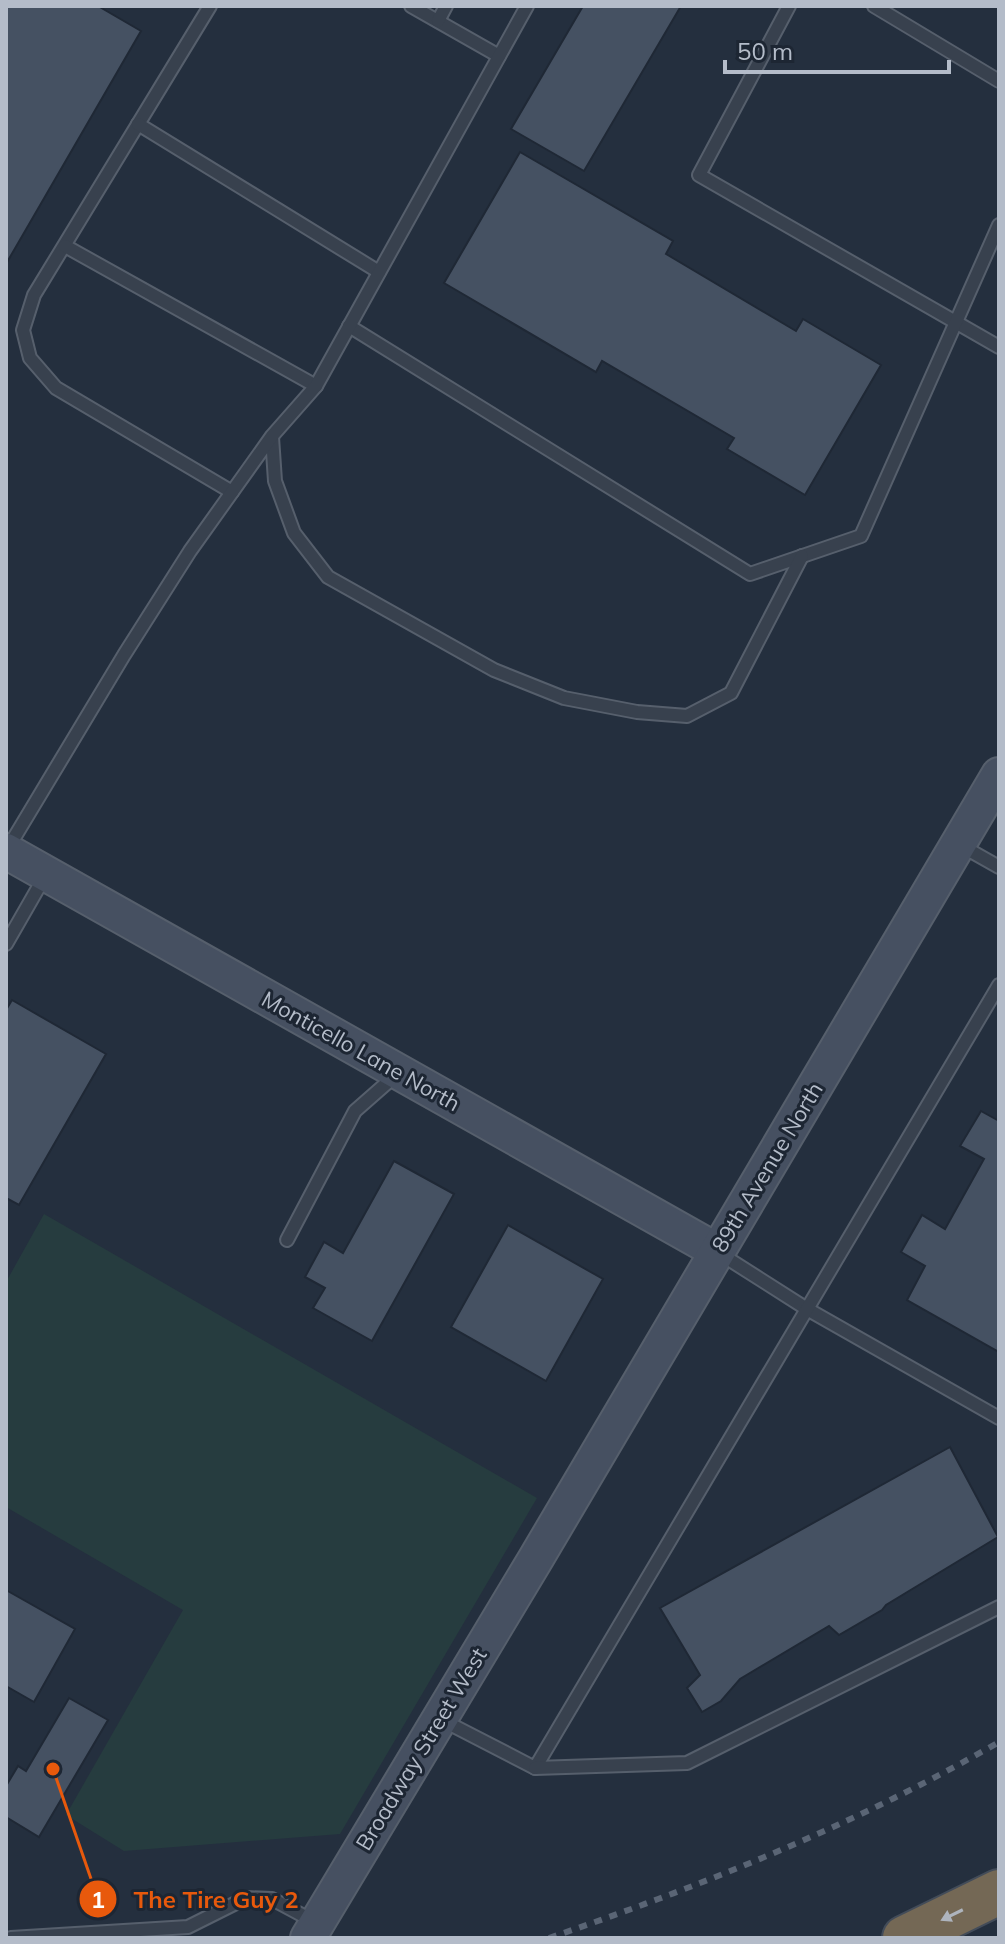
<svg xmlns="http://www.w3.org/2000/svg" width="1005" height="1944" font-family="Mulish,sans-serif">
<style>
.green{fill:#263c3f}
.building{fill:#455162;stroke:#1f2835;stroke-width:2}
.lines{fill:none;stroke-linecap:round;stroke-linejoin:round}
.lane-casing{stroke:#565f6c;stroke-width:16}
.secondary-casing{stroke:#565f6c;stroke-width:38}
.highway-casing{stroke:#434c59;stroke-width:48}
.lane{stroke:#38414e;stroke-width:12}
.secondary{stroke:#465061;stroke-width:34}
.highway{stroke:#746855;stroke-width:44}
.rail{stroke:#5a6575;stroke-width:6;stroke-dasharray:8 8;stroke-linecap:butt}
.oneway{fill:#aeb4bd}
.labels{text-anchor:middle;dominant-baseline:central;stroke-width:6;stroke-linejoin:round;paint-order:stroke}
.street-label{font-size:22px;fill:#b4bcc9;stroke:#1d2633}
.leader{fill:none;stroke:#e8590c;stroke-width:3}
.callout-dot{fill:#e8590c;stroke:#1d2633;stroke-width:3}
.mark-label{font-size:24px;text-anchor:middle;font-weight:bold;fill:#fff}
.callout-label{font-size:24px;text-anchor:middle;font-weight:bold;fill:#e8590c;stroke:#1d2633;stroke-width:6;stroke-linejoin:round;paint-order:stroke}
</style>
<rect width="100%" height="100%" fill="#242f3e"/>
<polygon class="green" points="44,1214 537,1498 340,1834 124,1851 66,1815 183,1610 6,1507 6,1282"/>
<g class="building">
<polygon points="6,6 98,6 141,31 6,264"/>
<polygon points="583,6 681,6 584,171 511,129"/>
<polygon points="520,152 673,241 666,254 796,331 803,319 881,365 805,495 727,449 734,438 602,361 596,372 444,283"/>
<polygon points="12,1000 106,1054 19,1205 6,1198 6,1010"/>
<polygon points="981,1111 999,1121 999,1352 907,1300 925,1266 901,1252 922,1215 945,1229 984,1159 960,1146"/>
<polygon points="394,1161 454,1194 372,1341 313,1308 325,1288 305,1277 324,1242 343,1253"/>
<polygon points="508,1225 603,1279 546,1381 451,1327"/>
<polygon points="950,1447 998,1537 886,1605 882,1610 839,1635 829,1626 740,1679 721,1701 702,1712 687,1688 700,1675 660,1608"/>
<polygon points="6,1590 75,1629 34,1702 6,1686"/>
<polygon points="69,1698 108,1720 39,1837 6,1817 6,1786 18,1766 26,1771"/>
</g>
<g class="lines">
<g class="lane-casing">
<g id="lane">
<polyline points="210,6 34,295 23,330 30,358 56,388 232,492"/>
<polyline points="411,6 499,56"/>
<polyline points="789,6 699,175 999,347"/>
<polyline points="874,6 999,81"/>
<polyline points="438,21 446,6"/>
<polyline points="138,124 379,272"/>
<polyline points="65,246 316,386"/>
<polyline points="349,326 750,574 861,536 999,225"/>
<polyline points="272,437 275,481 294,533 328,577 494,670 564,698 637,712 687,716 731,693 802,556"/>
<polyline points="960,845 999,867"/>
<polyline points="8,848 124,655 190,551 272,436 316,386 527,6"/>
<polyline points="6,944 45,876"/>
<polyline points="287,1240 355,1111 396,1075"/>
<polyline points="719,1253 807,1309 999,1418"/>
<polyline points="442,1720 535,1768 999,985"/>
<polyline points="535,1768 687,1763 999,1607"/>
<polyline points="11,1938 188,1927 246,1898 272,1899 315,1922"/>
</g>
</g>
<g class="secondary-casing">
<g id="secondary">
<polyline points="6,851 717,1251"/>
<polyline points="308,1938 535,1560 999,775"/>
</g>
</g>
<g class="highway-casing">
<polyline id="highway" points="905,1938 999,1892"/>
</g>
<use href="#lane" class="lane"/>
<use href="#secondary" class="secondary"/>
<use href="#highway" class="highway"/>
<path class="rail" d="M549,1938C704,1885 857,1824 999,1742"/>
</g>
<defs><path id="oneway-solid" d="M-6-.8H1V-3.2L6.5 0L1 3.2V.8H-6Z" transform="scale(2)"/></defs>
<use class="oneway" href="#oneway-solid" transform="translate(952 1915) rotate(154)"/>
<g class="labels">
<g class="street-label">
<text transform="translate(361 1051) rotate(29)">Monticello Lane North</text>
<text transform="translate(767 1167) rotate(-59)">89th Avenue North</text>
<text transform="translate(421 1749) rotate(-59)">Broadway Street West</text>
</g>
</g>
<path class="leader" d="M53 1769L98 1899"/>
<g class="callout-dot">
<circle cx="53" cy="1769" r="8"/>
<circle cx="98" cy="1899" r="20"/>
</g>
<g class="mark-label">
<text x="98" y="1908">1</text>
</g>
<g class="callout-label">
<text x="216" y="1908">The Tire Guy 2</text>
</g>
<rect width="1005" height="1944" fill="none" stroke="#b4bcc9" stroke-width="16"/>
<path d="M725 60v12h224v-12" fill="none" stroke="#b4bcc9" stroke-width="4"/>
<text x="737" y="60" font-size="24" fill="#b4bcc9" stroke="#1d2633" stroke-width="6" paint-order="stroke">50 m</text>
</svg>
